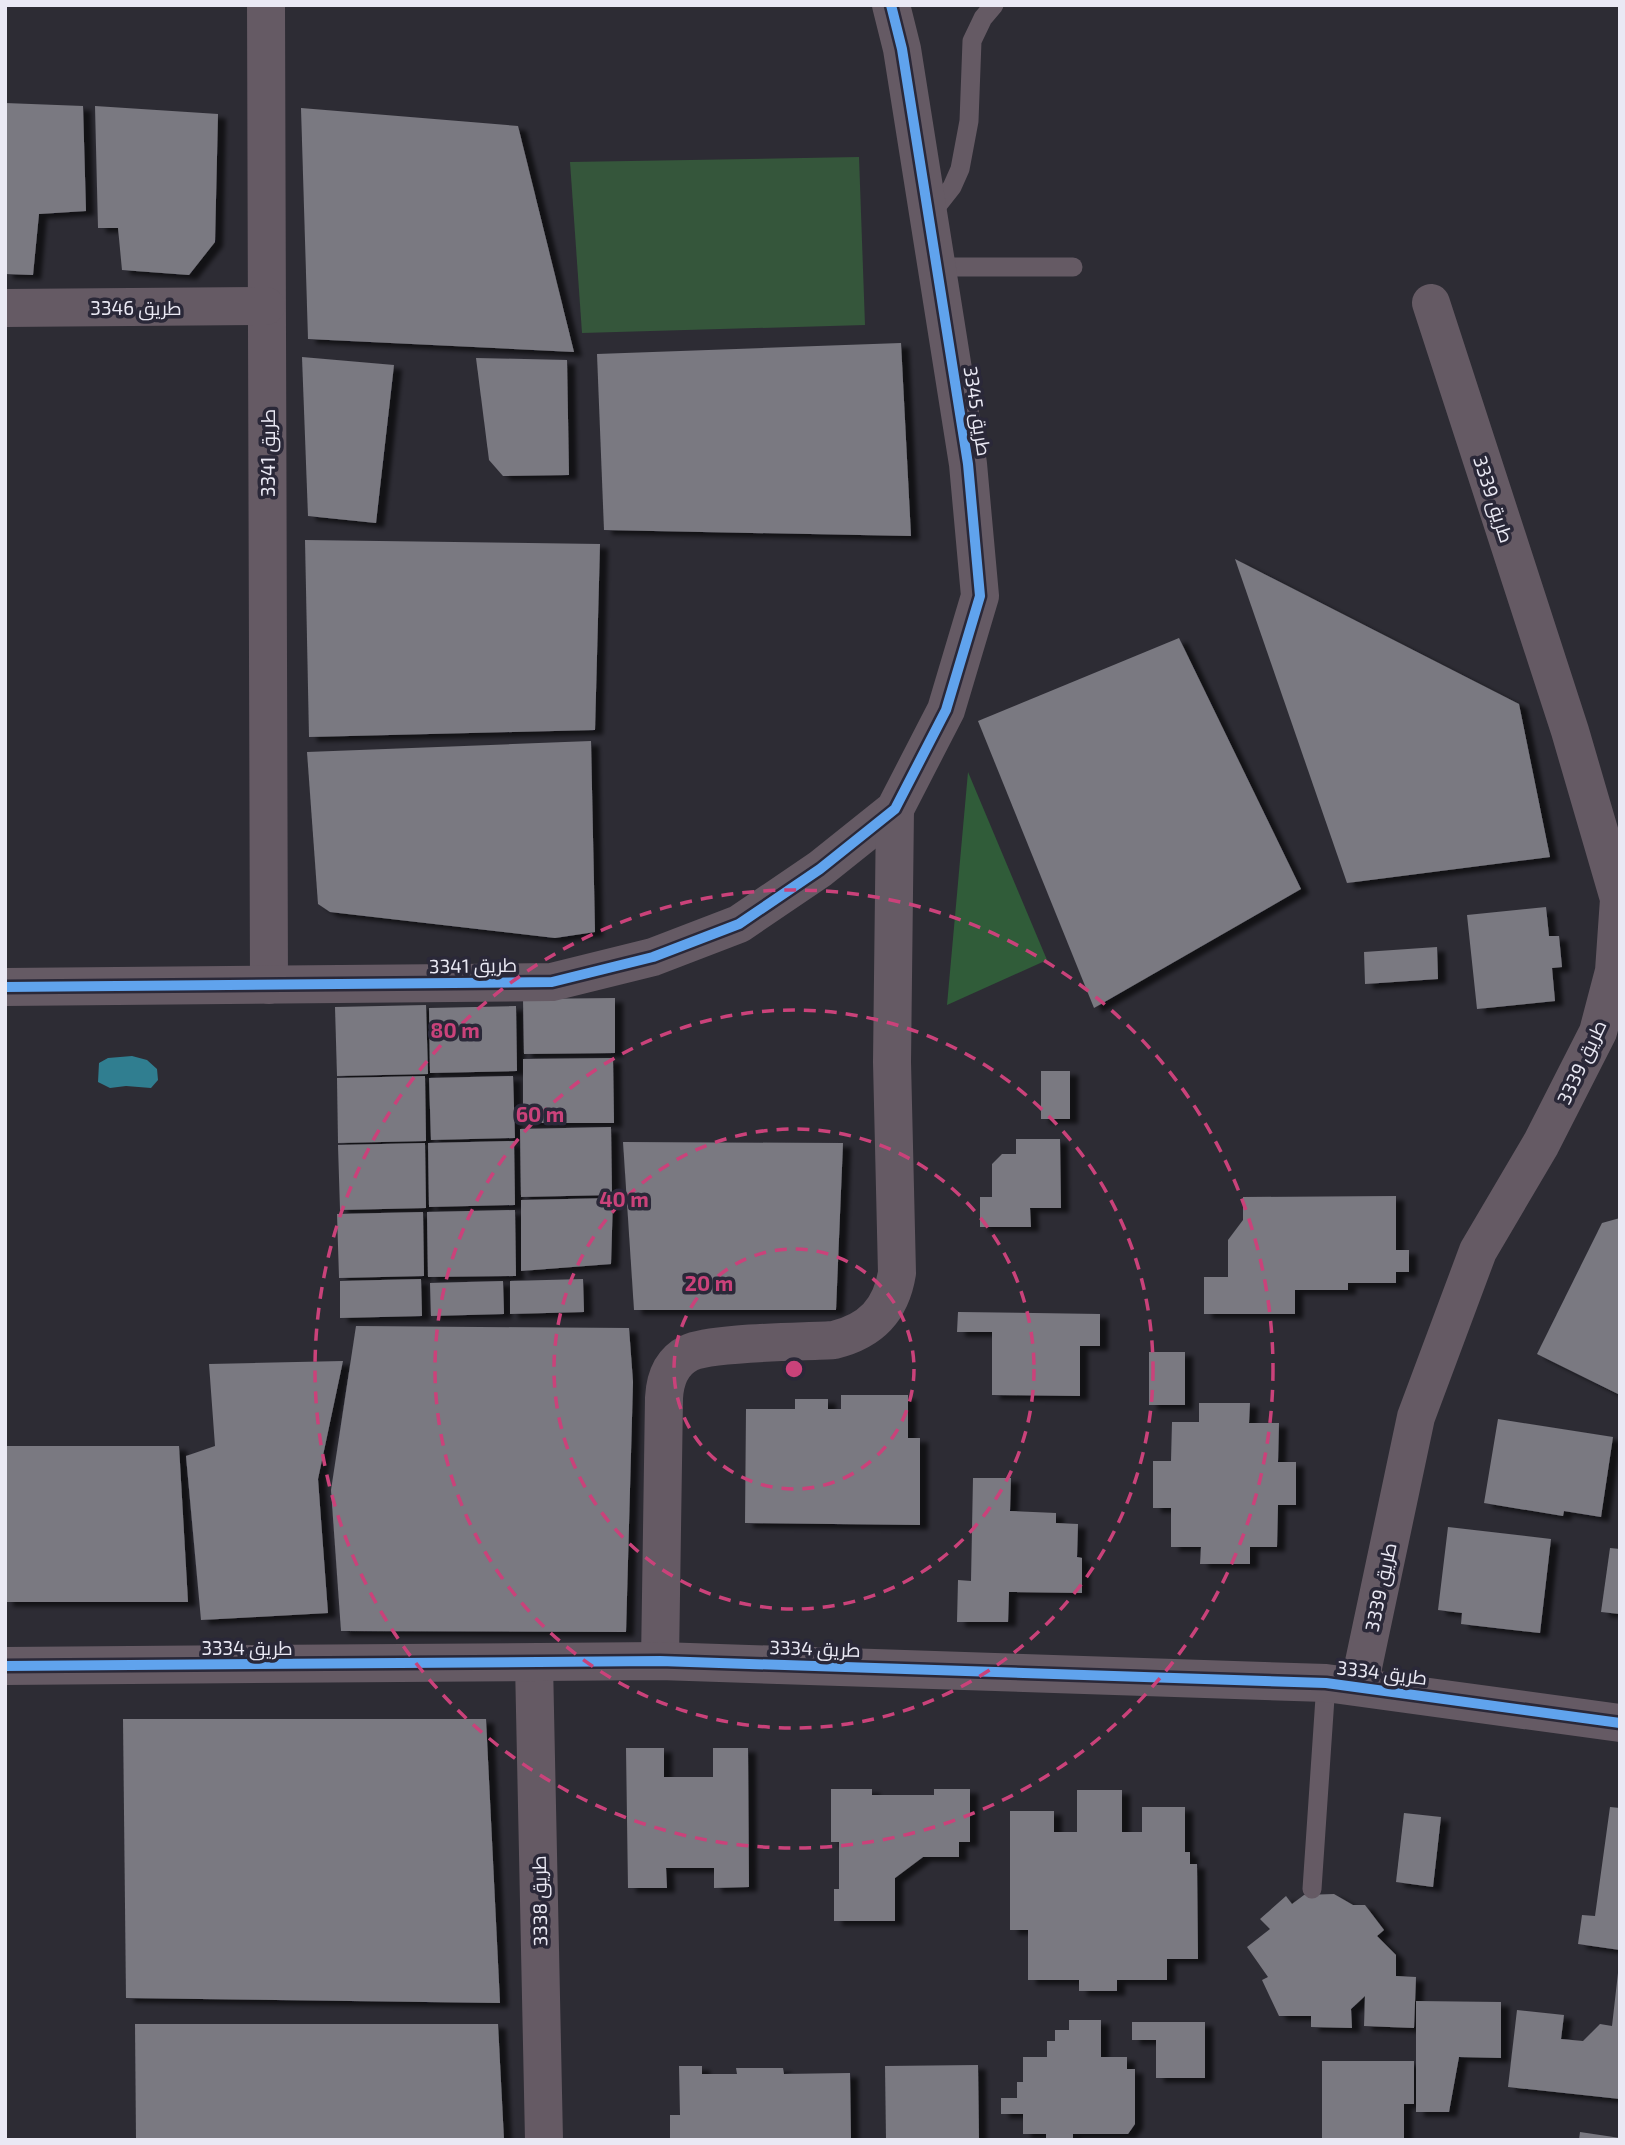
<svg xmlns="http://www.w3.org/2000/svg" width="1625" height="2145" font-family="'Exo 2',Cairo,sans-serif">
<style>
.green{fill:#35563b}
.forest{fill:#305c39}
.water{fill:#307e90}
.building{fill:#7a7981;filter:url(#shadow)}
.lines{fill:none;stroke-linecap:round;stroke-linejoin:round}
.lane{stroke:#655a64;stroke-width:19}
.street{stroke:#655a64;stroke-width:38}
.cycleway-casing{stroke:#2a2838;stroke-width:15}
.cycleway{stroke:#60a3ed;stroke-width:10}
.ring{fill:none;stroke:#ca427a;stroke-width:3.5;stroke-dasharray:12 9}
.labels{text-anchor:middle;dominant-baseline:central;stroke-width:7;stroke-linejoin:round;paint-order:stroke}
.street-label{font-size:19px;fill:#eae9f4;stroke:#2a2838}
.centre{fill:#ca427a;stroke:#2a2838;stroke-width:3.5}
.ring-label{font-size:21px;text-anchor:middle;font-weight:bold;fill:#ca427a;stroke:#2a2838;stroke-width:7;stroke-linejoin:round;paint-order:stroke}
</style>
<defs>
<filter id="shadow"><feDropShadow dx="8" dy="4.5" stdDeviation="2" flood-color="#0009"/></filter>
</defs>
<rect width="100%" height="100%" fill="#2d2c34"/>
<polygon class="green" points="859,157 865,325 582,333 570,162"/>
<polygon class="forest" points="968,772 1047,960 947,1005"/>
<polygon class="water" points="132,1056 147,1060 157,1069 158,1080 151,1088 126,1086 110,1088 98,1082 99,1063 108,1058"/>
<g class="building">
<polygon points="5,103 83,106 86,211 39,214 33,275 5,274"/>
<polygon points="95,106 218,114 215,242 189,275 122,270 118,228 98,228"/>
<polygon points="301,108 518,126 574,352 308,339"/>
<polygon points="901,343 911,536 604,530 597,354"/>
<polygon points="302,357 394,365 376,523 308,516"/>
<polygon points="476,358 567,360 569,475 503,476 489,460"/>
<polygon points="305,540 600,544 595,730 309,737"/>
<polygon points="1235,559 1519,704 1550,857 1347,883"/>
<polygon points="1179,638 1301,889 1094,1008 978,721"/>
<polygon points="591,741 595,932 555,938 330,912 318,904 307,752"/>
<polygon points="1546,907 1549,936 1559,936 1562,967 1552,968 1555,1001 1477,1009 1467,915"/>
<polygon points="1437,947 1438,979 1365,984 1364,952"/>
<polygon points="615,998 615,1053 524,1054 523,999"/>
<polygon points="426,1005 428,1074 337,1076 335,1007"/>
<polygon points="516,1006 517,1071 430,1073 429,1008"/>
<polygon points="613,1058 614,1123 523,1123 523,1059"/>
<rect x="1041" y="1071" width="29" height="48"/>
<polygon points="425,1076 426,1141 338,1143 337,1078"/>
<polygon points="513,1076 515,1138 431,1140 429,1078"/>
<polygon points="611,1127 612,1195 521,1197 520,1129"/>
<polygon points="1016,1139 1060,1139 1061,1208 1030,1208 1031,1227 980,1227 980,1197 992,1197 992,1164 1002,1154 1016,1154"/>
<polygon points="514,1141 515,1205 429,1207 428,1143"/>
<polygon points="623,1142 843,1143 836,1310 634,1310"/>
<polygon points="425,1143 426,1208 340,1210 338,1145"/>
<polygon points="1396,1196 1396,1250 1409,1250 1409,1272 1396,1272 1396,1283 1348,1283 1348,1290 1295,1290 1295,1314 1204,1314 1204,1277 1228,1277 1228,1240 1243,1220 1243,1197"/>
<polygon points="613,1198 611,1264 521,1271 521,1200"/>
<polygon points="515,1210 516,1276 428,1277 427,1212"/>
<polygon points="423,1212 424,1276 339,1278 337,1214"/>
<polygon points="1620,1218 1620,1395 1537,1354 1602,1223"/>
<polygon points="421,1279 422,1316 340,1318 340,1281"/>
<polygon points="583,1279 584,1312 510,1314 510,1281"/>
<polygon points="503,1281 504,1314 431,1316 430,1283"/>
<polygon points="958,1312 1100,1314 1100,1346 1080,1346 1080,1396 992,1395 992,1332 957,1332"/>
<polygon points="356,1326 629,1328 633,1382 626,1632 341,1631 331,1490"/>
<rect x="1149" y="1352" width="36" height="53"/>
<polygon points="343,1361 318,1479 328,1613 201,1620 186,1456 215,1446 209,1364"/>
<polygon points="841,1395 908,1395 908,1438 920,1438 920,1525 745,1523 746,1409 795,1409 795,1399 828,1399 828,1409 841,1409"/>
<polygon points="1199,1403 1250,1403 1249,1423 1279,1423 1278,1462 1296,1462 1296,1505 1278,1505 1277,1547 1250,1547 1250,1564 1200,1564 1201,1547 1171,1547 1171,1508 1153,1508 1153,1461 1171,1461 1172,1422 1199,1422"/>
<polygon points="1498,1419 1613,1437 1601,1517 1564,1511 1563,1516 1484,1503"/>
<polygon points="5,1446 179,1446 188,1602 5,1602"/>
<polygon points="973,1478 1011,1478 1010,1511 1056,1513 1056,1523 1078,1524 1077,1557 1082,1558 1082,1593 1009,1592 1008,1622 957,1622 958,1580 971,1581"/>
<polygon points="1448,1527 1551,1539 1540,1633 1461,1624 1462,1613 1438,1610"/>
<polygon points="1610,1548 1620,1549 1620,1614 1601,1612"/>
<polygon points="123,1719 486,1719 500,2003 126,1998"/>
<polygon points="626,1748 664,1748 664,1777 713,1777 713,1748 748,1748 749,1887 714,1888 714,1868 666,1868 667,1888 628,1888"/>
<polygon points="831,1789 872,1789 872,1795 934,1795 934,1789 970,1789 970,1842 959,1842 959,1857 923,1857 895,1878 895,1921 834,1921 834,1889 839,1889 839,1842 831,1842"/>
<polygon points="1077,1790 1122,1790 1122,1832 1142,1832 1142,1807 1185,1807 1185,1852 1190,1852 1190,1864 1197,1864 1198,1959 1167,1959 1167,1980 1117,1980 1117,1991 1079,1991 1079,1980 1028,1980 1028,1930 1010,1930 1010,1811 1054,1811 1054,1832 1077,1832"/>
<polygon points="1610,1807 1620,1808 1620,1950 1578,1944 1582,1915 1595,1916"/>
<polygon points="1404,1813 1441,1817 1433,1887 1396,1882"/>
<polygon points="1334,1894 1353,1905 1365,1905 1384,1930 1377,1936 1396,1955 1396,1976 1416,1977 1414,2028 1364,2026 1365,1996 1351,2009 1352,2028 1311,2027 1311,2016 1279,2016 1262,1980 1268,1977 1247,1947 1270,1929 1260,1919 1286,1896 1292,1904 1304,1895"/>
<polygon points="1618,1973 1620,2099 1508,2087 1517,2010 1564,2015 1561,2039 1583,2041 1600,2024 1612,2026"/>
<polygon points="1416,2001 1501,2002 1501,2058 1459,2057 1449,2112 1416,2112"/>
<polygon points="1069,2020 1101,2020 1101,2057 1127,2057 1127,2069 1135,2069 1135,2124 1128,2134 1073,2134 1073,2140 1046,2140 1046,2134 1023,2134 1023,2114 1001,2114 1001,2098 1017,2098 1017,2082 1023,2082 1023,2057 1047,2057 1047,2041 1055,2041 1055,2030 1069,2030"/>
<polygon points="1132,2022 1205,2022 1205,2078 1156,2078 1156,2040 1132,2040"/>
<polygon points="135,2024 498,2024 504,2140 136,2140"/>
<polygon points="1322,2061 1414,2061 1414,2104 1404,2104 1404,2140 1322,2140"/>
<polygon points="978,2065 979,2140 886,2140 885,2066"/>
<polygon points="679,2066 702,2066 702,2074 737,2074 736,2068 783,2068 784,2074 850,2073 851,2140 670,2140 670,2115 680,2115"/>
<polygon points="1580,2132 1620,2138 1620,2140 1579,2140"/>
</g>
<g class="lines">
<g class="lane">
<polyline points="930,215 952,187 960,169 969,121 972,41 983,18 994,5"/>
<polyline points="937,267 1073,267"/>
<polyline points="1312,1889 1326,1683"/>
</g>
<g class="street">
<polyline points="266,5 269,985"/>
<polyline points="5,308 266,306"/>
<polyline points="5,987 552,982 653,957 739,924 820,869 895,809 946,710 980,596 968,464 902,49 891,5"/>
<path d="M660,1661L664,1398C665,1379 671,1362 689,1353C711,1342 804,1342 834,1340C871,1331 891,1310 897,1273L892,1062L895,809"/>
<polyline points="534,1663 544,2140"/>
<polyline points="5,1666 660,1661 1326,1683 1620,1723"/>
<polyline points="1359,1686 1416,1417 1478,1251 1541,1144 1598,1032 1614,971 1619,899 1570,731 1431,303"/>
</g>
<g class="cycleway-casing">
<g id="cycleway">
<polyline points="5,987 552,982 653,957 739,924 820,869 895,809 946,710 980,596 968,464 902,49 891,5"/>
<polyline points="5,1666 660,1661 1326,1683 1620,1723"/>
</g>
</g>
<use href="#cycleway" class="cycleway"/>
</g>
<g class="ring">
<circle cx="794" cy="1369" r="120"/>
<circle cx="794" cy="1369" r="240"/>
<circle cx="794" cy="1369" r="359"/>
<circle cx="794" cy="1369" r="479"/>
</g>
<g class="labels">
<g class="street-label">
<text x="136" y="307">طريق 3346</text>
<text transform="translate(978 411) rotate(81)">طريق 3345</text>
<text transform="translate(267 453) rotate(-90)">طريق 3341</text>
<text transform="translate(1494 499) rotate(72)">طريق 3339</text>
<text transform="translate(473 965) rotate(-1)">طريق 3341</text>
<text transform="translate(1581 1062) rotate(-65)">طريق 3339</text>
<text transform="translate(1380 1587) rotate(-78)">طريق 3339</text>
<text x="247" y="1647">طريق 3334</text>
<text transform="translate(815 1648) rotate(2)">طريق 3334</text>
<text transform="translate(1382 1672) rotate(7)">طريق 3334</text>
<text transform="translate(539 1901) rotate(-91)">طريق 3338</text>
</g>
</g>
<circle cx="794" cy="1369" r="10" class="centre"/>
<g class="ring-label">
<text x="455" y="1038">80 m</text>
<text x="540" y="1122">60 m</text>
<text x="624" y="1207">40 m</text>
<text x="709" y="1291">20 m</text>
</g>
<rect width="1625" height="2145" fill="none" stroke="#eae9f4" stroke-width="14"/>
</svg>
